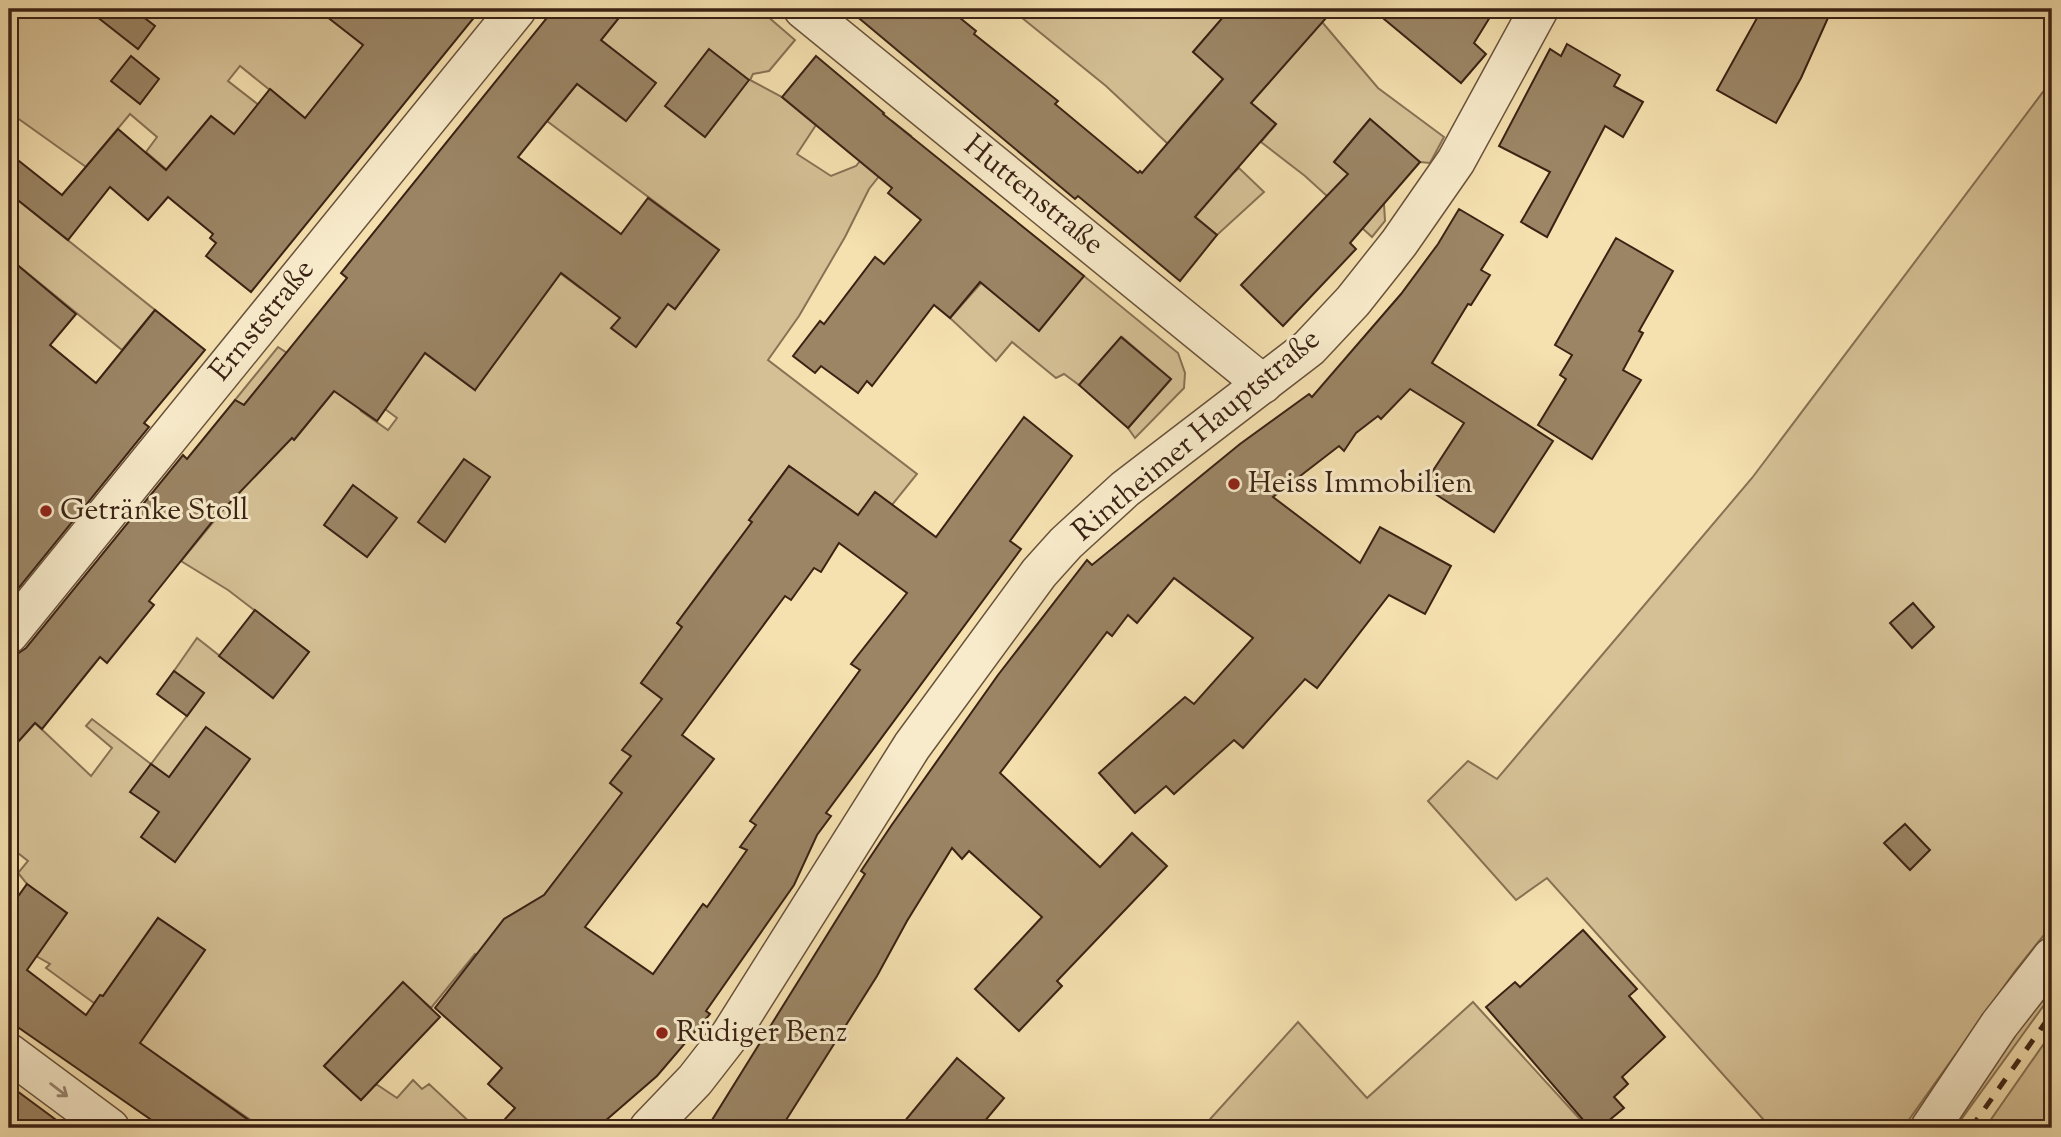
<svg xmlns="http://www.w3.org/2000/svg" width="2061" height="1137" font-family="'Sorts Mill Goudy',serif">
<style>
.green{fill:#d5c095;stroke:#887154;stroke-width:2}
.building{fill:#9b8565;stroke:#3a2214;stroke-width:2;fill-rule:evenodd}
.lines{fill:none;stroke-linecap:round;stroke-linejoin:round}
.minor-casing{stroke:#69523b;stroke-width:41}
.minor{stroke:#f8ebcb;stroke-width:38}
.rail{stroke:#3a2214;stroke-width:5;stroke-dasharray:12 12;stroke-linecap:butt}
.oneway{stroke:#998670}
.poi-dot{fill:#8f2418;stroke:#f8ebcb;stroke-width:2.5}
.labels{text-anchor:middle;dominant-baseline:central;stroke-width:6;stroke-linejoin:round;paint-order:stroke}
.street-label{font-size:30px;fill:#3a2214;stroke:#f8ebcb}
.poi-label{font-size:30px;fill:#3a2214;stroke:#f8ebcb;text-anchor:start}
</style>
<rect width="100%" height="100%" fill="#f5e0af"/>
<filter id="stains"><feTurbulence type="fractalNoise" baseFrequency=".00286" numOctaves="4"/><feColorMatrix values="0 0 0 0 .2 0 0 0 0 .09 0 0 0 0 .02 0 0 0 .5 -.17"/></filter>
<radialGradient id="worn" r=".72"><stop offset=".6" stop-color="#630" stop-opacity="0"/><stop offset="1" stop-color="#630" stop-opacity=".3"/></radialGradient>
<g class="green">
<polygon points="9,9 397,9 344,83 303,120 302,116 240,66 228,81 283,124 193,192 146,152 157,137 130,114 86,167 9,112"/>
<polygon points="626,9 759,9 795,40 769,71 753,74 750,80 782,97 816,125 797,154 831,176 856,166 892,121 911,136 869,189 845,237 799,316 768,360 917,474 892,505 875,493 858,515 789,466 749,520 759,527 727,555 677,623 682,627 641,683 671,705 623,750 631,756 610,783 623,793 544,895 504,919 491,936 561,1020 475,954 431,1008 403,983 324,1066 361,1100 376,1084 397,1098 413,1080 422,1089 429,1084 476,1128 262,1128 174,1067 118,1041 166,1006 205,950 158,918 103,996 94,1003 46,968 50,964 36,956 67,913 27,884 18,873 28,861 9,846 9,752 35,723 91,776 112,748 86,726 92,719 151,764 204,693 174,671 197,638 273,698 309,652 228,590 181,561 286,434 295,439 344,379 361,411 388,430 397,418 385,409 419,349 475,390 476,210 580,288 604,256 675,309 719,250 547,121 590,68 583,62"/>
<polygon points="1011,9 1231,9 1193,52 1223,79 1177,132 1229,177 1239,168 1264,192 1217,235 1179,203 1200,174 1106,86"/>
<polygon points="1322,22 1378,88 1444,137 1430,163 1420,162 1370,119 1334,162 1384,204 1385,221 1372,237 1305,176 1261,142 1276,124 1251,103"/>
<polygon points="2052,80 2052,925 2015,971 1903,1128 1771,1128 1547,878 1516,900 1428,801 1468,761 1497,779 1752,478"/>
<polygon points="9,193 155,310 122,350 15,263 9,270"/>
<polygon points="990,273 1036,328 1084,276 1178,353 1185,373 1184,388 1135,438 1128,428 1171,379 1122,337 1079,385 1064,374 1056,378 1012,342 996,361 950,318"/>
<polygon points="278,347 287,353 244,405 235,400"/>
<polygon points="2052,972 2052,994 1955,1128 1938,1128"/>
<polygon points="1473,1002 1588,1128 1202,1128 1298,1022 1367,1098"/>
<polygon points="2052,1032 2052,1128 1985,1128"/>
</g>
<g class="building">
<polygon points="87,9 133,9 155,26 138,49"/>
<polygon points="317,9 481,9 251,292 206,256 216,243 210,238 213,234 168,197 148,220 110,187 68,240 9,193 9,153 62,195 118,129 166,170 211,116 234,134 270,89 305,118 363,45"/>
<polygon points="554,9 626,9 601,40 656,83 626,121 577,84 518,157 621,234 648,198 719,250 675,309 668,304 636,347 611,328 620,318 561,273 475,390 425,353 377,421 334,391 294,440 292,438 216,517 149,601 154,605 107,663 100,657 42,729 35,723 9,752 9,655 17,654 26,648 183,455 187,459 235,400 244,405 347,278 341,273"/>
<polygon points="848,9 949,9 976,31 974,34 1058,101 1055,104 1138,173 1140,171 1142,173 1223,79 1193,52 1230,9 1334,9 1251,103 1276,124 1195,217 1217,235 1180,281 1078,196 1075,199"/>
<polygon points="1372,9 1495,9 1474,43 1486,54 1461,83"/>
<polygon points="1762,9 1832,9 1801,78 1776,123 1717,90"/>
<polygon points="1567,44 1620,75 1614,86 1643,102 1623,137 1605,126 1547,237 1521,222 1550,172 1499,146 1550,49 1561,56"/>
<polygon points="709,49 749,80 705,137 665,106"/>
<polygon points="131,56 159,79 140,104 111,81"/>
<polygon points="816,56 884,113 883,114 1084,276 1039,331 980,282 950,318 934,305 872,386 867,381 858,393 821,366 815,373 793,356 820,321 824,324 875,257 884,264 921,220 888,193 892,188 782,97"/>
<polygon points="1370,119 1420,162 1350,243 1356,249 1283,326 1241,285 1348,174 1334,162"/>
<polygon points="1459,209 1503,235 1481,270 1490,275 1471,305 1468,304 1432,363 1553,441 1494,532 1423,486 1464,423 1410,389 1381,419 1378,416 1356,433 1344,451 1339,446 1273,497 1360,563 1380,527 1451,566 1425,614 1389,595 1317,688 1305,679 1243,748 1234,740 1174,794 1166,786 1135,813 1099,773 1185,697 1194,704 1253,638 1174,578 1137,623 1128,615 1112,636 1107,632 1000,773 1100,867 1132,833 1167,866 1057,981 1062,986 1019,1031 975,989 1042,917 969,851 962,859 952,848 907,921 877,976 781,1128 707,1128 865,874 861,871 891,826 998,675 1087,560 1092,565 1240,444 1309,394 1312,397 1401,294 1438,244"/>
<polygon points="1616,238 1673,271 1639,331 1643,333 1623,370 1641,380 1592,459 1538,425 1566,379 1560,375 1572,355 1555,345"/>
<polygon points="9,258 76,314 50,345 96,383 155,310 205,350 144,423 149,427 9,600"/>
<polygon points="1121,337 1171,379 1128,428 1079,385"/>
<path d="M1024,417L1072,456L1010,541L1021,549L826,813L831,816L817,835L794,885L706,1011L710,1014L657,1076L597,1128H497L515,1108L488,1084L502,1068L435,1008L504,919L544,895L622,793L610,783L631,756L622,750L662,699L641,683L682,627L677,623L752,522L749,520L789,466L858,515L875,492L936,537ZM839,543L907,593L851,664L860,670L750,821L756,825L740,847L747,850L707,907L703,904L653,974L585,927L714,759L682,735L785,596L791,600L814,568L821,572Z"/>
<polygon points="464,459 490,477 445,542 418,522"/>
<polygon points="353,485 397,518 367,557 324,525"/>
<polygon points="1913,603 1934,627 1912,648 1890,623"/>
<polygon points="255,610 309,652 273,698 219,656"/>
<polygon points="174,671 204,693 187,716 157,694"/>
<polygon points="206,727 250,759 175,862 141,837 159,812 130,792 151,764 169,777"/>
<polygon points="1905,824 1930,850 1910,870 1884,843"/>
<polygon points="27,884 67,913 27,970 86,1015 100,995 103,996 158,918 205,950 140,1043 260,1128 163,1128 9,1021 9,909"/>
<polygon points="1583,930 1637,989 1629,996 1665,1037 1622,1077 1628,1084 1614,1097 1624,1108 1600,1128 1590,1128 1486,1007 1515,982 1520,987"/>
<polygon points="403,982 440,1017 361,1100 324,1066"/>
<polygon points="957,1058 1004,1098 979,1128 899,1128"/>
<polygon points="9,1085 67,1128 9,1128"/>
</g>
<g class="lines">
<g class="minor-casing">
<g id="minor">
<polyline points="803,9 1263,384"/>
<polyline points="9,634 517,9"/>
<polyline points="9,1053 110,1128"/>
<polyline points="649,1128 695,1080 730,1035 912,746 1039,573 1066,543 1125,489 1309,348 1353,301 1399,243 1456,161 1539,9"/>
<polyline points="1930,1128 1999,1025 2052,957"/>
</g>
</g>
<use href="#minor" class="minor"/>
<polyline class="rail" points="1971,1128 2052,1013"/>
</g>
<defs><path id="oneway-shaft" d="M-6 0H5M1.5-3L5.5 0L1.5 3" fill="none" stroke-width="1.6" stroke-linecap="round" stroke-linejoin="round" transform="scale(1.75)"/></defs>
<use class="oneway" href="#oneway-shaft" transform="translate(59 1090) rotate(37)"/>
<g class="poi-dot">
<circle cx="1234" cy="484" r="7"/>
<circle cx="46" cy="511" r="7"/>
<circle cx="662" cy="1033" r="7"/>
</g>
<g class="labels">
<g class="street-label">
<text transform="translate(1033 196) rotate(39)">Huttenstraße</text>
<text transform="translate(263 321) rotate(-51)">Ernststraße</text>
<text transform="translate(1197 436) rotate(-40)">Rintheimer Hauptstraße</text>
</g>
<g class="poi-label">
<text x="1248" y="484">Heiss Immobilien</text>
<text x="60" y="511">Getränke Stoll</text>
<text x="676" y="1033">Rüdiger Benz</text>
</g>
</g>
<rect width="2061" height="1137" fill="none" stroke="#f5e0af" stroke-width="35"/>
<rect x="10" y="10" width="2040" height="1116" fill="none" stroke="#3a2214" stroke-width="3.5"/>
<rect x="18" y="18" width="2026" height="1102" fill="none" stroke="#3a2214" stroke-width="2"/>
<rect width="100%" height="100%" filter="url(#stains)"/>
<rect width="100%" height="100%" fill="url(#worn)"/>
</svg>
